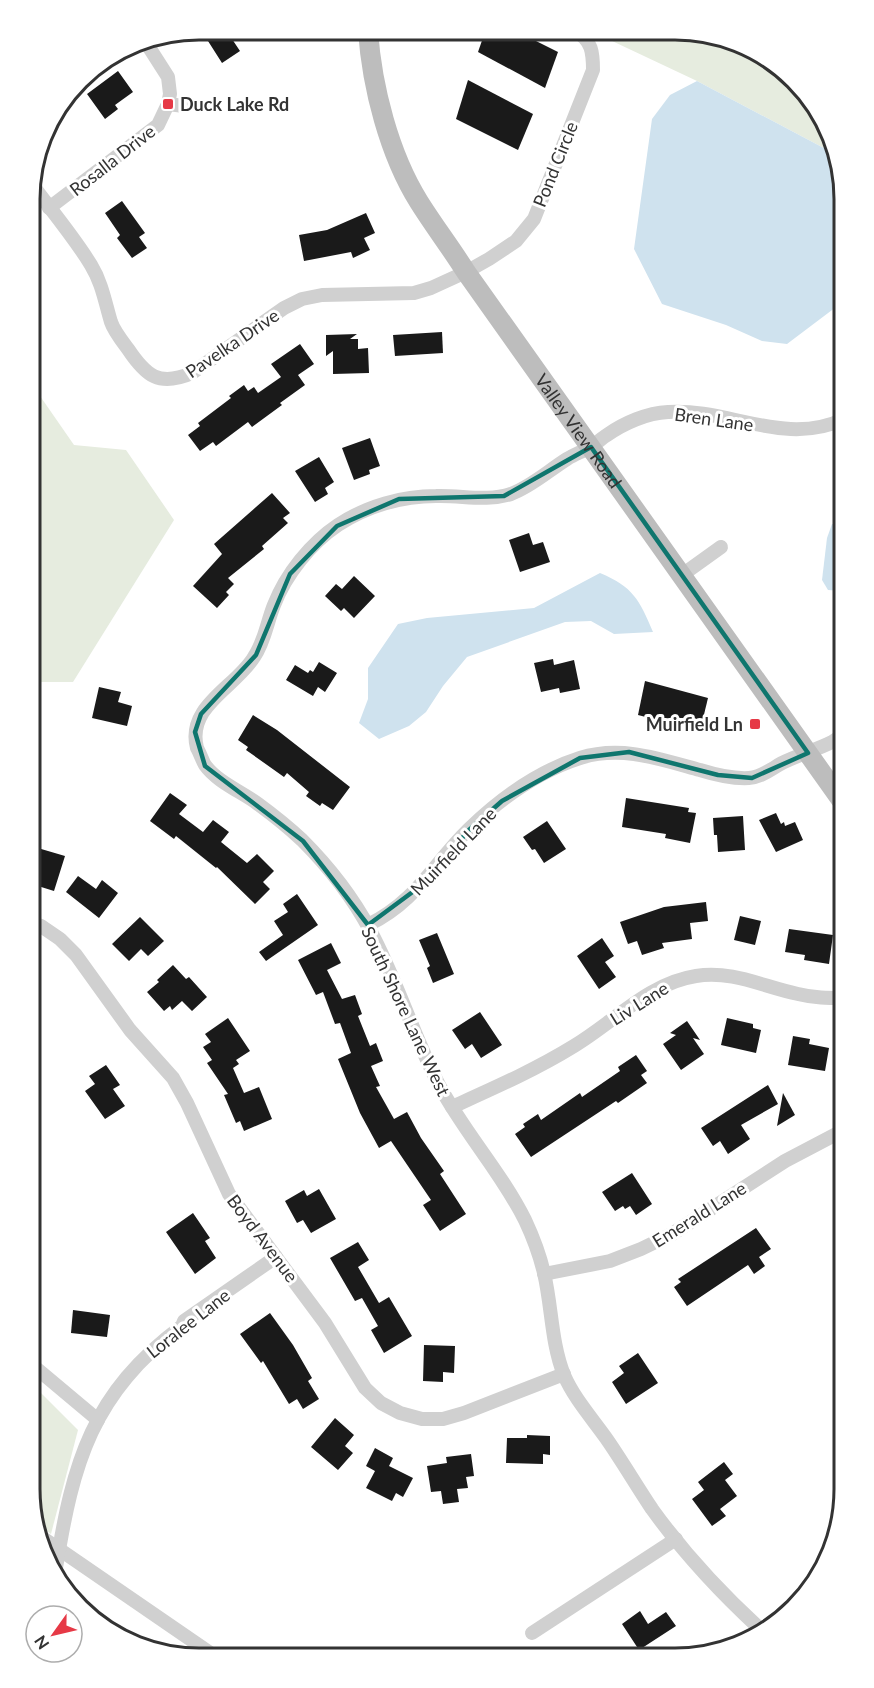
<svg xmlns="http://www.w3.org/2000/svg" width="874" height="1688" font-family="Lato,sans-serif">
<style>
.green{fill:#e6ecdf}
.water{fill:#cfe2ee}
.building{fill:#1a1a1a}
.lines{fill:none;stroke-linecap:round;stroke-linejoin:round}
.street{stroke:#d0d0d0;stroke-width:14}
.secondary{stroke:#bdbdbd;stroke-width:20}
.marked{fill:none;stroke:#0f766e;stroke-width:4.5;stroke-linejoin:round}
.poi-dot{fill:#e63946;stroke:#fff;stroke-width:2}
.labels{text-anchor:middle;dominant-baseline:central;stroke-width:6;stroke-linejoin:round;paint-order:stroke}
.poi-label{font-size:18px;font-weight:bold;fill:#333;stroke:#fff;text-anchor:start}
.street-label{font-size:18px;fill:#333;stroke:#fff}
.rim{fill:none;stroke:#333;stroke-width:3}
</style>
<rect width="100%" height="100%" fill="#fff"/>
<g class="green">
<polygon points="593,32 708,33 787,72 835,145 837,155 697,81"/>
<polygon points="31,383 74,445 126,450 174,520 73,682 31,682"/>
<polygon points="30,1382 78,1430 51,1534 36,1523 30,1489"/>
</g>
<g class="water">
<polygon points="697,81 837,155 844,199 844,301 787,344 762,341 726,325 662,304 634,249 652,119 670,95"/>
<polygon points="832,524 844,526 842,591 828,590 822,580 827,538"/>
<path d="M600,573C633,587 639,599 653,632L614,634L591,621L565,622L467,657L443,686L426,712L409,726L379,739L359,723L368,699V668L398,624L427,618L534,608Z"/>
</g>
<g class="building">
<polygon points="203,30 226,30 240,51 222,63 208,41 210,40"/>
<polygon points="485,32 518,32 558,52 545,88 478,52"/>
<polygon points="118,71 133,92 115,105 118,109 105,119 87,94"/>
<polygon points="468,80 533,114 518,150 456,119"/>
<polygon points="122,201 145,233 139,237 147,248 132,258 117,238 120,235 105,213"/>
<polygon points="366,213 375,233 364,238 370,250 353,258 351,252 304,261 299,235 327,230"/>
<polygon points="442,332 443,353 395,356 393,335"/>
<polygon points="357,334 350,339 358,339 358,349 368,348 369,373 333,374 333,351 326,356 326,335"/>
<polygon points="300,344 314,364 298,375 305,385 280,403 282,405 252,427 248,422 216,446 213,442 200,451 188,435 200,426 198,423 231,398 229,396 244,385 248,391 254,387 258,393 281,377 271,364"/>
<polygon points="370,438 380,466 369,470 370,474 354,480 342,448"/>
<polygon points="319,457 334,482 325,488 328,494 315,502 295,471"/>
<polygon points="272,493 290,513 283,518 288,523 262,546 264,549 228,578 234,584 226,592 229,595 217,608 193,586 222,554 214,544"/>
<polygon points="529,533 533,545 543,542 550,562 520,572 509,540"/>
<polygon points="354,576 375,596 354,618 344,608 341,611 325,596 336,584 342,589"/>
<polygon points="553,659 554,665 574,660 580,689 560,693 559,688 541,692 534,663"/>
<polygon points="319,662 337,673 325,692 318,687 313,696 286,680 295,665 308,673 310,670 313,672"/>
<polygon points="645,681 708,698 700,731 638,715"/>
<polygon points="99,687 121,692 118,702 132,706 127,726 92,718"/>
<polygon points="253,715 277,730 350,787 333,810 322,803 320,806 306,796 309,792 287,773 284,777 246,750 248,747 238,740"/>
<polygon points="170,793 187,805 179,814 203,832 213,820 229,832 221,842 247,863 257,854 274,871 263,882 270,889 255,904 217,867 216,868 176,836 174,839 150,821"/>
<polygon points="626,798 689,808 688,812 696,813 690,843 665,838 666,834 622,827"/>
<polygon points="776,813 781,824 784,822 785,826 795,822 803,840 776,852 759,820"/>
<polygon points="743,816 745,850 718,852 717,835 714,835 713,818"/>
<polygon points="547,821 566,849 544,863 535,849 532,850 523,837"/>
<polygon points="31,846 65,856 54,891 38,886 40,880 31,877"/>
<polygon points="78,876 96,889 102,880 118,893 99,918 66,892"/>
<polygon points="297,894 318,925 266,961 259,952 283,935 274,921 288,912 283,904"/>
<polygon points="706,902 708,921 690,923 692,939 662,943 664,948 642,955 637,941 628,944 620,922 664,907"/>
<polygon points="740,916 761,921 755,945 734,940"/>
<polygon points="140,917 164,941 148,956 141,949 129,961 112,944"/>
<polygon points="789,929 833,935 829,964 804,960 805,955 785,952"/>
<polygon points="437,933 454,974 433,983 427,968 430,966 419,940"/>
<polygon points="602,938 614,956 605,962 616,977 599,989 577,956"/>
<polygon points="331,943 341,963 327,970 342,999 355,995 362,1014 358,1016 370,1046 376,1043 383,1061 371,1066 380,1086 376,1087 394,1119 407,1112 421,1138 444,1171 440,1174 466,1214 440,1231 423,1205 431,1200 391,1141 379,1148 360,1113 338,1059 351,1053 340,1023 335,1024 323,992 316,995 298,960"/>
<polygon points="173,965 186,979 189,977 207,997 192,1011 182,1001 172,1010 170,1006 164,1011 147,992 159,982 157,980"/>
<polygon points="480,1012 502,1045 481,1058 472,1044 465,1049 452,1030"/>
<polygon points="228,1018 250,1051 236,1060 239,1064 233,1068 244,1093 259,1087 272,1119 244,1131 240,1121 236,1123 224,1095 228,1094 207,1063 212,1060 203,1047 211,1042 205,1034"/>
<polygon points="727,1018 753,1024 753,1028 761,1030 756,1053 721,1045"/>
<polygon points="687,1021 700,1040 693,1038 704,1054 681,1070 663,1044 676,1035 670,1033"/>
<polygon points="793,1036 810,1039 809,1044 829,1048 825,1071 788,1065"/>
<polygon points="636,1055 647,1071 641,1075 647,1083 618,1103 616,1101 531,1157 515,1134 525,1127 523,1124 538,1114 541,1120 580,1093 582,1097 620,1071 618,1067"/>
<polygon points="106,1065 120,1085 113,1089 125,1106 105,1119 85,1091 95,1084 89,1076"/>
<polygon points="768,1085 778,1104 741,1125 750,1139 728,1154 720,1141 713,1146 701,1128"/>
<polygon points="783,1093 795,1115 777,1126"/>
<polygon points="632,1173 652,1204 636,1215 630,1206 625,1209 623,1206 615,1211 602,1192"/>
<polygon points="319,1189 336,1219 311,1233 303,1220 297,1223 285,1201 304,1190 307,1196"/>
<polygon points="193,1213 210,1238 205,1241 216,1258 195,1274 166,1232"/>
<polygon points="756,1228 771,1249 759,1257 765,1266 754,1274 748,1265 687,1306 674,1287 681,1282 678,1279"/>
<polygon points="358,1242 369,1260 358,1267 379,1303 389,1297 412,1336 384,1353 371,1330 378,1326 362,1298 355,1301 330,1258"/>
<polygon points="73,1310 110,1315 107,1337 71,1333"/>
<polygon points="270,1313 293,1345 312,1378 308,1381 319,1399 303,1409 297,1399 289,1404 263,1361 261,1363 240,1334"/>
<polygon points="424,1345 455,1346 454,1373 443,1372 443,1382 423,1381"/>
<polygon points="638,1353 658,1383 626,1404 612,1382 624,1373 619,1366"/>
<polygon points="335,1418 354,1435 345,1446 353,1453 338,1470 311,1447"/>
<polygon points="527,1435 550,1436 550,1455 543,1454 543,1464 506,1463 507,1438 527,1438"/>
<polygon points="375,1448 393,1458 389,1466 413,1478 403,1497 396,1493 392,1501 366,1488 375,1471 366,1466"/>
<polygon points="471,1454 474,1476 466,1477 468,1488 457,1489 459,1502 443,1504 441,1491 431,1492 427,1466 447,1463 446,1457"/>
<polygon points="724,1462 733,1474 725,1480 737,1496 720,1509 726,1516 712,1526 692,1499 704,1490 698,1482"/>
<polygon points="640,1611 648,1624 666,1612 676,1626 639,1650 622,1624"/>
</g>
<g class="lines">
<g class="street">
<polyline points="168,104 184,106"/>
<path d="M31,183C51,210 74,237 91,265C102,283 105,302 111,322C114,331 122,341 128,349C146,376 159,387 192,373L284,308L302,299L322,295L414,293L431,288L466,272L489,259L516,241L534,219L593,70C593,53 592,40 576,32"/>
<polyline points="49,208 158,125 168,104 170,94 168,77 145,41"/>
<polyline points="682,575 721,547"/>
<polyline points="31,923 41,926 60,939 76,955 130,1030 173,1078 187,1103 229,1194 325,1323 365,1388 381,1403 400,1413 422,1419 443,1419 464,1413 564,1374"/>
<path d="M368,925C417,901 433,864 469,829C500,799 539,771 580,758C621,745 660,759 700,770C716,775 732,779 749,778C762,777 771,769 782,763C798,755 816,750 832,742L844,734"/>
<path d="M452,1107C494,1088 535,1070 574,1046C614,1022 649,983 696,976C732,970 764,987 798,994C814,998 828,998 844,998"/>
<polyline points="544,1274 610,1261 641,1249 672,1234 785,1161 844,1130"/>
<polyline points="30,1363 98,1420"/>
<polyline points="37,1534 216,1657"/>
<path d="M56,1568C73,1462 92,1393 182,1326L184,1321L276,1257"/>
<path d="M759,1628C720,1592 683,1552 652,1509C636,1485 622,1461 606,1438C591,1417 574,1398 564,1375C551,1342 552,1307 544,1273C540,1256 533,1237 525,1220C501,1172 464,1132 439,1085C413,1035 397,980 370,930C353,898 328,866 302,840C288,827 273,815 258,804C242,792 217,782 205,765C204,764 198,749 197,748C186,706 236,687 254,657C265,641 267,622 274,605C286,574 311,543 338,525C367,506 402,496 436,496C462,495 486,502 511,494C532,486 548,471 567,459C575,454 584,451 592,446C597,443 602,438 607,435C624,423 647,413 668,412C728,408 785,447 844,419"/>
<polyline points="532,1633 676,1539"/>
</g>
<path class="secondary" id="s1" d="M368,31C372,87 389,154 419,202C434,226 451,248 466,272L844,804"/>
</g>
<path class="marked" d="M591,447L808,753L752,778L718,775L629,752L580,758L502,801L469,830L422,885L368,925L303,841L205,766L195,732L201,714L256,655L290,574L337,526L399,499L504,496Z"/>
<g class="poi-dot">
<rect x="162" y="98" width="12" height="12" rx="3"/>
<rect x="749" y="718" width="12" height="12" rx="3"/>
</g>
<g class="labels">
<g class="poi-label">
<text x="180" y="104">Duck Lake Rd</text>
<text x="743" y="724" text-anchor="end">Muirfield Ln</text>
</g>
<g class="street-label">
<text transform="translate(112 160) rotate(-38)">Rosalla Drive</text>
<text transform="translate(555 164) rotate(-68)">Pond Circle</text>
<text transform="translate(232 343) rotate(-34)">Pavelka Drive</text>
<text transform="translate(714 419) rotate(8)">Bren Lane</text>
<text stroke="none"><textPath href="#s1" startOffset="459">Valley View Road</textPath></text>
<text transform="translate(453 851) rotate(-46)">Muirfield Lane</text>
<text transform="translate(639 1003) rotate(-32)">Liv Lane</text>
<text transform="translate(406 1011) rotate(65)">South Shore Lane West</text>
<text transform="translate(699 1214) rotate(-32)">Emerald Lane</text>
<text transform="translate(263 1238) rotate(53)">Boyd Avenue</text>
<text transform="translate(188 1323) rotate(-38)">Loralee Lane</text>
</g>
</g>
<path d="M0 0H874V1688H0ZM199 40H675A159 159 0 0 1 834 199V1489A159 159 0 0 1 675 1648H199A159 159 0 0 1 40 1489V199A159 159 0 0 1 199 40Z" fill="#fff" fill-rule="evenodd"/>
<path class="rim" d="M199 40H675A159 159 0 0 1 834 199V1489A159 159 0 0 1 675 1648H199A159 159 0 0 1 40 1489V199A159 159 0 0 1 199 40Z"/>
<g transform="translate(54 1634) rotate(236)"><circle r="28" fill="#ffffff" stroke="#adadad" stroke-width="1.5"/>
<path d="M0-4.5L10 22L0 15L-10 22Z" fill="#e63946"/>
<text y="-9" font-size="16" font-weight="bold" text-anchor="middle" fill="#333333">N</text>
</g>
</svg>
